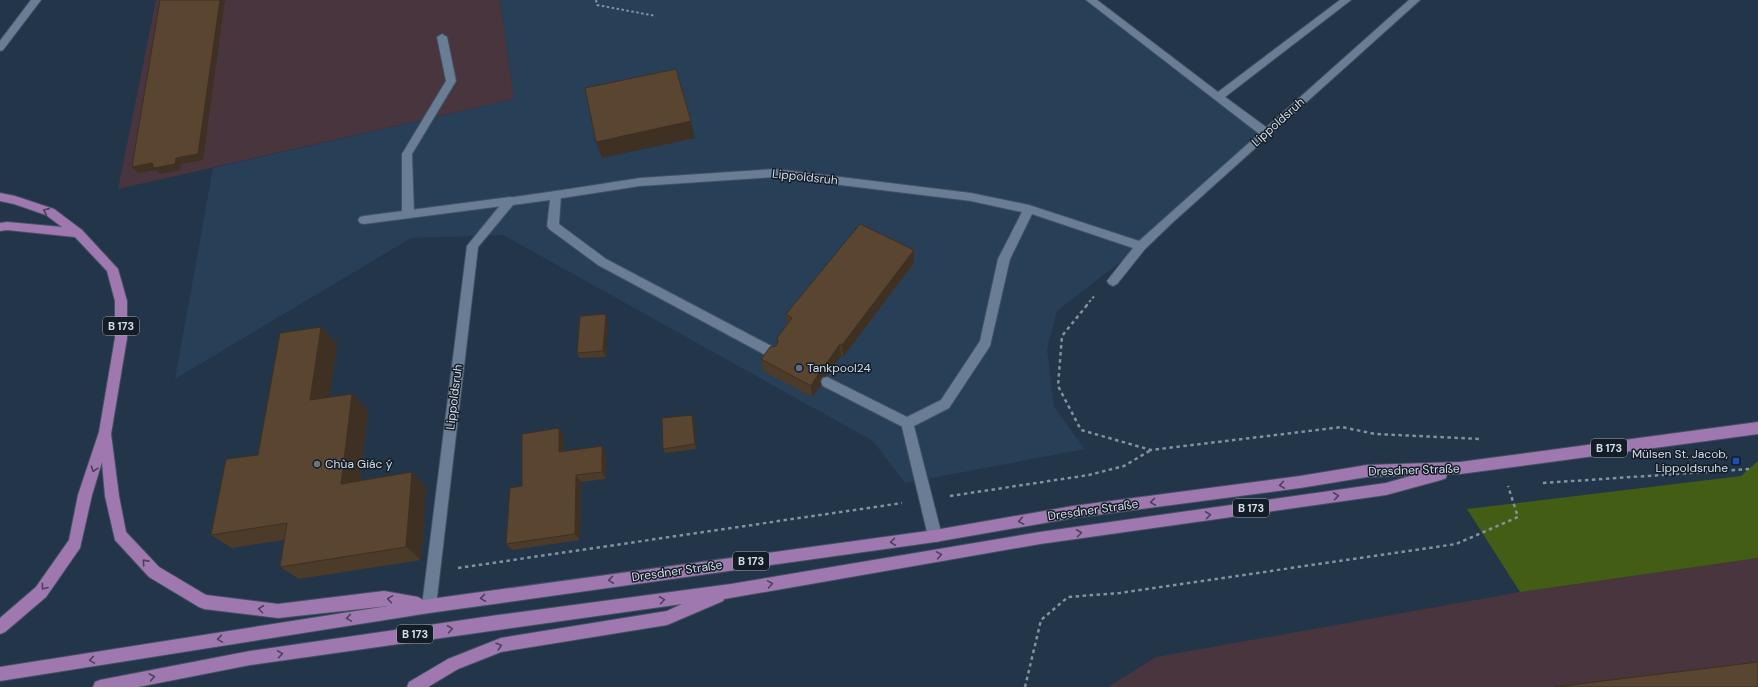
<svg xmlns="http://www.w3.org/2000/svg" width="1758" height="687" font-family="'DM Sans',sans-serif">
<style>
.built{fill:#283f58}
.industrial{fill:#48353d}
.green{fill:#435d15}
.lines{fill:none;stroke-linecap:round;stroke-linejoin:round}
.service-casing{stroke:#435263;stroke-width:2}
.minor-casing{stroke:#435263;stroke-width:2}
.secondary-casing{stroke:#435263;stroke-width:2}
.primary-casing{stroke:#435263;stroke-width:2}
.path-far1{stroke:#8391a1;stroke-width:2;stroke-dasharray:2.5 2.5;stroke-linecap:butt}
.path{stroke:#8391a1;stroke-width:2.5;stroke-dasharray:3.5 3.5;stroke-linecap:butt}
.service{fill:#697d94;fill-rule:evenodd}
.minor{fill:#697d94;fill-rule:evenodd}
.secondary{fill:#697d94;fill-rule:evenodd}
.primary{fill:#9f78af;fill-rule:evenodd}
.wall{fill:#4d3b29}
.shaded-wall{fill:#3e3022}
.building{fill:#594530;stroke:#3e3022}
.oneway{stroke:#4c415c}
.service-dot{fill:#5c6f8a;stroke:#141c25;stroke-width:1.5}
.transit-dot{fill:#1a4fb4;stroke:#141c25;stroke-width:1.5}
.worship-dot{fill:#6b7280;stroke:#141c25;stroke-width:1.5}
.labels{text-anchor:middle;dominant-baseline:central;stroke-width:3;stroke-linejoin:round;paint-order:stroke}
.shield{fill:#141c25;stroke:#9aa4b0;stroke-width:1}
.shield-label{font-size:11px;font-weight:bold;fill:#d3deeb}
.street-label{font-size:12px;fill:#d3deeb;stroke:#141c25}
.poi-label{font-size:12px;fill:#d3deeb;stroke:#141c25;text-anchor:start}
</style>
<rect width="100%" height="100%" fill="#233549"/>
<polygon class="built" points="500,0 1093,0 1266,133 1141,246 1057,311 1047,349 1054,407 1085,449 905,483 873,441 503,235 411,238 175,379 213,168 514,99"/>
<g class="industrial">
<polygon points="156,0 500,0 514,99 118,189"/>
<polygon points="1758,558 1758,687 1108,687 1156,657 1520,592"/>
</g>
<polygon class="green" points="1758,461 1758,558 1520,592 1467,509 1741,476"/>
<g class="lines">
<g class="service-casing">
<g id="service">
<polygon points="1086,0 1097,0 1218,92 1340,0 1351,0 1225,97 1270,130 1271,133 1270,136 1262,136"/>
<polygon points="442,34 447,37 456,81 412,154 414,214 412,217 408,218 404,217 402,214 402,154 446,81 437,37"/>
<polygon points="556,191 560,192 561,195 559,224 606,259 777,349 779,353 777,357 773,358 769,357 598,265 549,229 547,226 550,200 513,205 478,247 436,606 434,611 429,613 424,611 422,606 467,246 506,198"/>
<polygon points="827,377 911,419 913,423 911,427 907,429 903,427 823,386 821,382 823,378"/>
</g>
</g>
<g class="minor-casing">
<g id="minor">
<polygon points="1409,0 1420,0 1172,223 1145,249 1117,284 1113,286 1109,284 1107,281 1133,248 1032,214 1010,259 990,346 949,408 914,426 942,536 940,541 935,542 930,541 928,536 901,423 903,419 941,400 980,341 998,259 1022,212 971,201 775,177 640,186 556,199 552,198 551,195 552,192 556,191 640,178 775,169 971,193 1029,205 1139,241"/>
<polygon points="510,197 514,198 515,201 514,204 510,205 364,224 360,223 358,220 360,217 364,216"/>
</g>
</g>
<g class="secondary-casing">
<polygon id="secondary" points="31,0 41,0 3,50 0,51 0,41"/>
</g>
<g class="primary-casing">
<polygon id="primary" points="0,193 15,196 54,209 82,230 118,269 127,301 127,338 111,434 119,496 126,532 159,567 206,595 278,604 384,591 418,597 423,600 935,530 1073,506 1300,476 1367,465 1460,462 1758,422 1758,434 1460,474 1447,474 1446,478 1441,480 1386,495 1040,544 724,599 723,601 667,625 501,652 458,669 428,687 407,687 409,682 448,659 501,638 667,611 682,604 250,665 138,687 93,687 95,682 100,680 250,651 498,615 731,584 1040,532 1386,483 1414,475 1367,477 1300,488 1073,518 935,542 429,613 0,681 0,667 388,606 278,618 204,609 199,607 149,577 115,540 105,496 102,462 92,495 80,548 46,597 5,632 0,634 0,618 36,587 69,540 78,495 99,432 115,338 115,301 107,271 75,237 7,230 0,231 0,223 7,222 62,227 46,215 14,204 0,201"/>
</g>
<g class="path-far1">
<polyline points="596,0 597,5 656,16"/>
<polyline points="1086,306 1095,295"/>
</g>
<g class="path">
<polyline points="1087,305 1062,336 1058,386 1081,430 1151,450 1342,427 1375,434 1480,439"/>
<polyline points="1543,483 1750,469"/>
<polyline points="950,496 1089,475 1124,466 1151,450"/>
<polyline points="458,568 902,503"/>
<polyline points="1025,687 1041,620 1068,597 1120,593 1456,544 1518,517 1508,486"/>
</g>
<use href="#service" class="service"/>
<use href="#minor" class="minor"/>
<use href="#secondary" class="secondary"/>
<use href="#primary" class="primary"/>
</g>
<g class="wall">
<polygon points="914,250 914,263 843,357 841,356 827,376 822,377 820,380 821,385 812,397 763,371 761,359 776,346 778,343 777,338 787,324 786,314"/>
<polygon points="608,320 606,357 580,358 577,353"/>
<polygon points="321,327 337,344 329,397 352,394 368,410 360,481 412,472 426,487 421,560 299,579 280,567 284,540 232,548 211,535 258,455"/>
<polygon points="694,419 696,449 665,453 663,449"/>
<polygon points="564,436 564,451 606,454 606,479 581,482 580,540 512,550 506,544 522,486"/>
</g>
<g class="shaded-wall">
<polygon points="220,0 225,0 203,160 181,164 180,170 160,174 156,170 138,173 132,167 176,158"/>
<polygon points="691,121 695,138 602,158 596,142"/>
<polygon points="914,250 914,263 843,357 842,345"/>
<polygon points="606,314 608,320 606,357 603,351"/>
<polygon points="321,327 337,344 327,416 310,400"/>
<polygon points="840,344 841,356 827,376 822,377 820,380 821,385 812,397 811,386 820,366"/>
<polygon points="352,394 368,410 358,498 341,484"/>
<polygon points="692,415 694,419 696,449 695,444"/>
<polygon points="559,428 564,436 564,459 559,452"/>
<polygon points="602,446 606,454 606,479 602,472"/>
<polygon points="412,472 426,487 421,560 406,547"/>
<polygon points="576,475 581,482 580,540 575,534"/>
</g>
<g class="building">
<polygon points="160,0 220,0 198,154 176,158 175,164 154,168 152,163 132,167"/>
<polygon points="676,69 691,121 596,142 585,88"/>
<polygon points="860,224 914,250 842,345 840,344 826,364 820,366 818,370 819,373 811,386 761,359 770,347 776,346 778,342 777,338 792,318 786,314"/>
<polygon points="606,314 603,351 577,353 580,316"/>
<polygon points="321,327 310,400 352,394 341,484 412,472 406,547 280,567 287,523 211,535 226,459 258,455 280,333"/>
<polygon points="692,415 695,444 663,449 662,418"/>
<polygon points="559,428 559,452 602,446 602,472 576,475 575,534 506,544 510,488 522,486 522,434"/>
<polygon points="1758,662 1758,687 1554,687"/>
</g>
<defs><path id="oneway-chevron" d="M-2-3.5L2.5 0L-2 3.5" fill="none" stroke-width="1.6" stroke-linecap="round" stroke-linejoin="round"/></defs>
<g class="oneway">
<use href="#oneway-chevron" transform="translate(46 211) rotate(-156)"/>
<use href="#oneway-chevron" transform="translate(94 469) rotate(108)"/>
<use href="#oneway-chevron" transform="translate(1282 485) rotate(172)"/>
<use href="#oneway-chevron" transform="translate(1336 496) rotate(-8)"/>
<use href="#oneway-chevron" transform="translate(1153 502) rotate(172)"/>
<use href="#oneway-chevron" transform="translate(1208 515) rotate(-8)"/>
<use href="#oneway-chevron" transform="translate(1021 521) rotate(170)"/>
<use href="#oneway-chevron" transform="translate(1079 533) rotate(-7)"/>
<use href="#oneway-chevron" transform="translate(893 542) rotate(172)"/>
<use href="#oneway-chevron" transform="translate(939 555) rotate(-10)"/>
<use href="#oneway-chevron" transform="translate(145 562) rotate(-132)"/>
<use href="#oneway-chevron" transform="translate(611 580) rotate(172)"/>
<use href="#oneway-chevron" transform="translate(770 584) rotate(-10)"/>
<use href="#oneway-chevron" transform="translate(44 587) rotate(126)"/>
<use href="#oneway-chevron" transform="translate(483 598) rotate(172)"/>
<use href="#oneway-chevron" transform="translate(390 599) rotate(-171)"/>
<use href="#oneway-chevron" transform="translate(662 600) rotate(-8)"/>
<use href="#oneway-chevron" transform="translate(261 609) rotate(-173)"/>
<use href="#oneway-chevron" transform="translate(349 618) rotate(171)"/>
<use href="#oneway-chevron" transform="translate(450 629) rotate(-8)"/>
<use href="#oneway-chevron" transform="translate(220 639) rotate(171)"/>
<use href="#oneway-chevron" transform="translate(499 646) rotate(-18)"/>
<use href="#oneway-chevron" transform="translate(280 654) rotate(-8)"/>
<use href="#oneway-chevron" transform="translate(92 660) rotate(171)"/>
<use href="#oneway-chevron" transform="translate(152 677) rotate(-11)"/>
</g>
<circle class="service-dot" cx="799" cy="368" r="4"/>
<rect class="transit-dot" x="1732" y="457" width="8" height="8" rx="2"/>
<circle class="worship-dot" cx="317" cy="464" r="4"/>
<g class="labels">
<g class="shield">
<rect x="103" y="317" width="36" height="18" rx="3"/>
<rect x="1591" y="439" width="36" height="18" rx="3"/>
<rect x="1233" y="499" width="36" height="18" rx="3"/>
<rect x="733" y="552" width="36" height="18" rx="3"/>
<rect x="397" y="625" width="36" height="18" rx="3"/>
</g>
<g class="shield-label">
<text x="121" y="326">B 173</text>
<text x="1609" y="448">B 173</text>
<text x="1251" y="508">B 173</text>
<text x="751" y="561">B 173</text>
<text x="415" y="634">B 173</text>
</g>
<g class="street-label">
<text transform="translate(1278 122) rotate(-42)">Lippoldsruh</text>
<text transform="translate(805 177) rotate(6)">Lippoldsruh</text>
<text transform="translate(454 397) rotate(-83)">Lippoldsruh</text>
<text transform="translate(1414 470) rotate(-2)">Dresdner Straße</text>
<text transform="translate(1093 510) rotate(-8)">Dresdner Straße</text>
<text transform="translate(677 571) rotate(-8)">Dresdner Straße</text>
</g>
<g class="poi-label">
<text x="807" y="368">Tankpool24</text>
<text x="1728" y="454" text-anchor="end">Mülsen St. Jacob,<tspan x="1728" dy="14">Lippoldsruhe</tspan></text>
<text x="325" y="464">Chùa Giác ý</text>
</g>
</g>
</svg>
